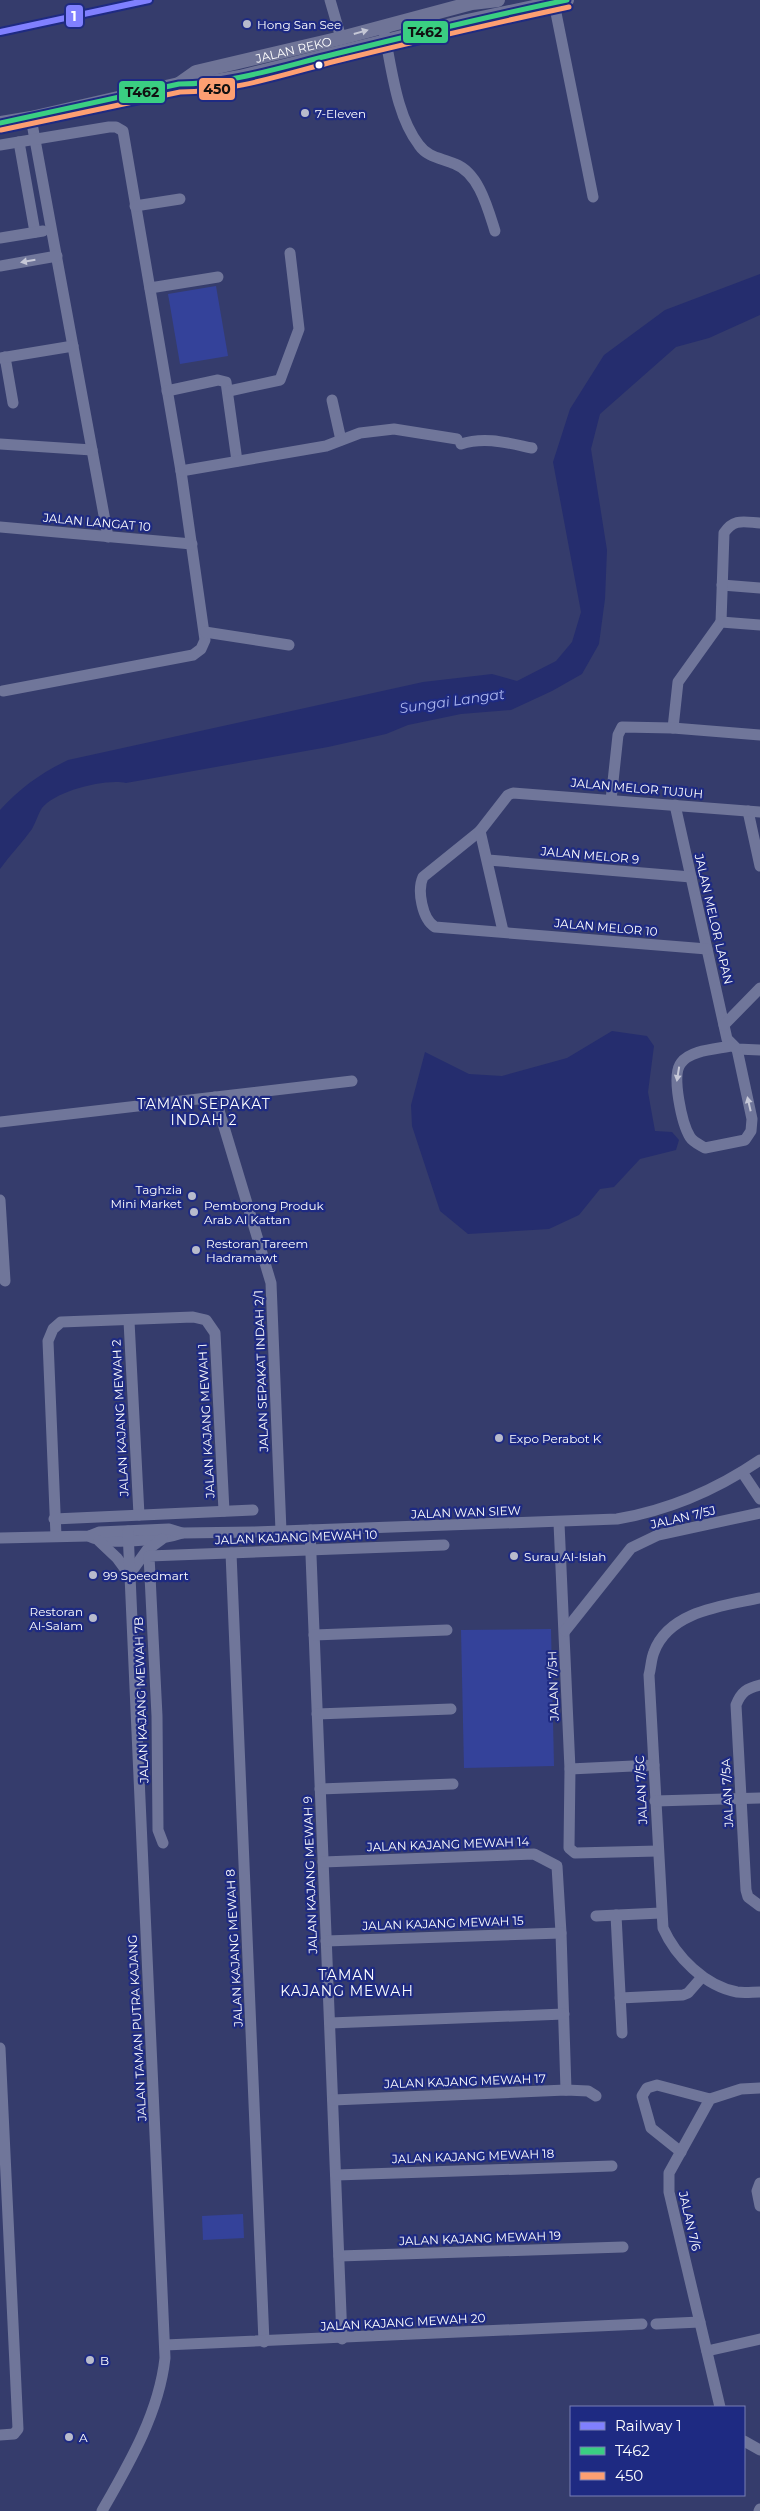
<svg xmlns="http://www.w3.org/2000/svg" width="760" height="2511" font-family="Montserrat,sans-serif">
<style>
.green{fill:#34429a}
.water{fill:#252d6e}
.lines{fill:none;stroke-linecap:round;stroke-linejoin:round}
.minor{stroke:#70769a;stroke-width:11}
.major{stroke:#6f7497;stroke-width:14}
.bus-1-casing{stroke:#1e2a82;stroke-width:9}
.bus-2-casing{stroke:#1e2a82;stroke-width:9}
.bus-1{stroke:#3ace82;stroke-width:5}
.bus-2{stroke:#fd9f72;stroke-width:5}
.rail-1-casing{stroke:#1e2a82;stroke-width:10}
.rail-1{stroke:#8080ff;stroke-width:6}
.oneway{fill:#c5c7d5}
.oneway2{fill:#c6c8d7}
.poi-dot{fill:#b8bbcc;stroke:#1e2a82;stroke-width:2}
.bus-dot{fill:#fff;stroke:#1e2a82;stroke-width:2}
.labels{text-anchor:middle;dominant-baseline:central;stroke-width:4.5;stroke-linejoin:round;paint-order:stroke}
.poi-label{font-size:12px;fill:#fff;stroke:#1e2a82;text-anchor:start}
.street-label{font-size:12px;fill:#fff;stroke:#1e2a82}
.water-label{font-size:14px;font-style:italic;fill:#aeb8f1;stroke:#1e2a82}
.neighbourhood-label{font-size:14px;letter-spacing:1px;fill:#fff;stroke:#1e2a82}
.line-badge{stroke:#1e2a82;stroke-width:2}
.badge-label{font-size:14px;text-anchor:middle;font-weight:bold;fill:#fff}
.pale-badge-label{font-size:14px;text-anchor:middle;font-weight:bold;fill:#111}
</style>
<rect width="100%" height="100%" fill="#353c6c"/>
<g class="green">
<polygon points="216,286 228,356 180,364 168,294"/>
<polygon points="551,1629 554,1766 464,1768 461,1630"/>
<polygon points="243,2214 244,2238 203,2240 202,2216"/>
</g>
<g class="water">
<path d="M760,274V315L709,338L676,347L600,414L591,449L607,550L605,599L599,644L582,674L552,691L511,710L461,714L408,725L386,734L328,747L126,783C106,778 55,791 42,808C38,814 36,822 32,829C22,843 10,855 0,869V810C20,788 41,773 68,760L423,682L492,674L517,681L556,661L572,642L581,612L553,462L570,409L604,355L665,310Z"/>
<polygon points="612,1031 647,1036 654,1046 648,1092 655,1131 672,1132 679,1140 676,1150 640,1159 614,1187 600,1189 579,1215 549,1229 468,1234 440,1211 412,1126 411,1105 425,1052 469,1074 502,1076 567,1058"/>
</g>
<g class="lines">
<g class="minor">
<polyline points="330,0 341,38"/>
<polyline points="554,3 593,197"/>
<path d="M384,32C392,69 396,115 419,145C428,158 442,158 455,164C479,173 488,209 495,231"/>
<polyline points="31,118 108,537"/>
<polyline points="19,142 35,232"/>
<polyline points="0,145 109,127 116,127 123,131 181,471 205,640 201,649 193,655 3,691"/>
<polyline points="135,206 180,199"/>
<polyline points="0,238 43,231"/>
<polyline points="0,266 57,256"/>
<polyline points="150,288 218,277"/>
<polyline points="5,357 13,403"/>
<polyline points="0,358 73,346"/>
<polyline points="167,391 218,380 226,382 237,461"/>
<polyline points="229,391 280,380 299,329 290,253"/>
<polyline points="332,400 341,440"/>
<polyline points="0,444 92,450"/>
<path d="M461,444C485,436 508,443 532,448"/>
<polyline points="181,471 326,446 360,433 394,429 457,439"/>
<polyline points="0,527 192,544"/>
<polyline points="722,585 760,588"/>
<path d="M721,622L724,533C734,518 744,522 760,523"/>
<polyline points="205,632 289,645"/>
<polyline points="673,728 678,682 721,622 760,625"/>
<polyline points="611,800 618,735 622,727 673,728 760,735"/>
<polyline points="675,805 727,1039 737,1049 760,1050"/>
<polyline points="748,811 760,866"/>
<path d="M480,831L423,877C417,890 422,919 435,927L707,949"/>
<polyline points="488,860 691,877"/>
<polyline points="503,931 480,831 508,795 513,793 760,812"/>
<polyline points="724,1025 760,988"/>
<path d="M731,1046C717,1049 690,1050 681,1063C671,1075 682,1124 690,1137C693,1142 700,1145 705,1148L745,1140L751,1131L752,1119L737,1049"/>
<polyline points="215,1097 271,1283 281,1531"/>
<polyline points="0,1122 352,1081"/>
<polyline points="0,1200 5,1281"/>
<polyline points="129,1321 139,1515"/>
<polyline points="742,1472 760,1499"/>
<polyline points="54,1519 253,1510"/>
<polyline points="559,1523 570,1769 569,1848 575,1853 658,1851"/>
<polyline points="310,1530 342,2339"/>
<polyline points="56,1536 48,1341 53,1329 61,1322 193,1317 206,1320 215,1333 224,1511"/>
<path d="M89,1536C106,1546 162,1540 182,1533"/>
<path d="M0,1538L89,1536L99,1532L169,1529L182,1533L253,1532L617,1519C669,1510 716,1490 760,1460"/>
<polyline points="99,1541 117,1558 128,1573"/>
<polyline points="231,1553 264,2342"/>
<polyline points="129,1575 147,1550 162,1539"/>
<path d="M760,1598C723,1606 669,1611 654,1652C651,1659 651,1668 649,1675L663,1928C676,1957 705,1986 737,1992C744,1993 753,1992 760,1992"/>
<polyline points="565,1631 631,1548 658,1535 760,1513"/>
<polyline points="314,1635 447,1630"/>
<path d="M760,1685C747,1688 741,1692 736,1705L746,1890L748,1897L760,1906"/>
<polyline points="317,1714 451,1709"/>
<polyline points="570,1769 654,1765"/>
<polyline points="320,1789 453,1784"/>
<polyline points="655,1801 760,1798"/>
<polyline points="163,1843 158,1830 157,1716 149,1556 444,1545"/>
<polyline points="323,1862 534,1854 557,1866 561,1933 566,2090"/>
<polyline points="616,1915 622,2033"/>
<polyline points="596,1916 661,1913"/>
<polyline points="326,1941 561,1933"/>
<polyline points="620,1998 683,1995 688,1993 702,1977"/>
<polyline points="330,2023 564,2014"/>
<polyline points="0,2048 18,2429 14,2434 0,2435"/>
<polyline points="333,2100 566,2090 588,2091 596,2096"/>
<polyline points="681,2152 651,2128 642,2096 647,2088 657,2085 710,2099"/>
<polyline points="336,2175 612,2166"/>
<polyline points="760,2183 757,2191 760,2206"/>
<polyline points="339,2256 623,2247"/>
<polyline points="656,2324 700,2322"/>
<polyline points="165,2345 642,2324"/>
<polyline points="707,2351 760,2339"/>
<polyline points="720,2407 669,2192 669,2173 710,2099 741,2089 760,2088"/>
<polyline points="744,2441 760,2450"/>
<path d="M102,2511C129,2464 159,2413 165,2358L128,1531"/>
<polyline points="759,2511 760,2509"/>
</g>
<g class="major">
<path id="s1" d="M179,84L196,72L341,38L472,3L498,0"/>
<polyline points="0,123 31,118 179,84 200,84 240,77 467,21 567,0"/>
</g>
<g class="bus-1-casing">
<path id="bus-1" d="M0,123L179,84C232,84 284,66 335,54C412,35 489,16 567,0"/>
</g>
<g class="bus-2-casing">
<path id="bus-2" d="M1,130L180,92C233,92 285,74 336,61C413,42 490,24 569,7"/>
</g>
<use href="#bus-1" class="bus-1"/>
<use href="#bus-2" class="bus-2"/>
<g class="rail-1-casing">
<polyline id="rail-1" points="0,32 149,0"/>
</g>
<use href="#rail-1" class="rail-1"/>
</g>
<defs><path id="oneway-solid" d="M-6-.8H1V-3.2L6.5 0L1 3.2V.8H-6Z" transform="scale(1.25)"/></defs>
<use class="oneway" href="#oneway-solid" transform="translate(361 32) rotate(-16)"/>
<g class="oneway2">
<use href="#oneway-solid" transform="translate(28 261) rotate(170)"/>
<use href="#oneway-solid" transform="translate(678 1074) rotate(99)"/>
<use href="#oneway-solid" transform="translate(749 1104) rotate(-103)"/>
</g>
<g class="poi-dot">
<circle cx="247" cy="24" r="5"/>
<circle cx="305" cy="113" r="5"/>
<circle cx="192" cy="1196" r="5"/>
<circle cx="194" cy="1212" r="5"/>
<circle cx="196" cy="1250" r="5"/>
<circle cx="499" cy="1438" r="5"/>
<circle cx="514" cy="1556" r="5"/>
<circle cx="93" cy="1575" r="5"/>
<circle cx="93" cy="1618" r="5"/>
<circle cx="90" cy="2360" r="5"/>
<circle cx="69" cy="2437" r="5"/>
</g>
<circle class="bus-dot" cx="319" cy="65" r="4.5"/>
<g class="labels">
<g class="poi-label">
<text x="257" y="24">Hong San See</text>
<text x="315" y="113">7-Eleven</text>
<text x="182" y="1189" text-anchor="end">Taghzia<tspan x="182" dy="14">Mini Market</tspan></text>
<text x="204" y="1205">Pemborong Produk<tspan x="204" dy="14">Arab Al Kattan</tspan></text>
<text x="206" y="1243">Restoran Tareem<tspan x="206" dy="14">Hadramawt</tspan></text>
<text x="509" y="1438">Expo Perabot K</text>
<text x="524" y="1556">Surau Al-Islah</text>
<text x="103" y="1575">99 Speedmart</text>
<text x="83" y="1611" text-anchor="end">Restoran<tspan x="83" dy="14">Al-Salam</tspan></text>
<text x="100" y="2360">B</text>
<text x="79" y="2437">A</text>
</g>
<g class="street-label">
<text stroke="none"><textPath href="#s1" startOffset="121">JALAN REKO</textPath></text>
<text transform="translate(97 522) rotate(5)">JALAN LANGAT 10</text>
<text transform="translate(637 788) rotate(5)">JALAN MELOR TUJUH</text>
<text transform="translate(590 855) rotate(5)">JALAN MELOR 9</text>
<text transform="translate(714 919) rotate(77)">JALAN MELOR LAPAN</text>
<text transform="translate(606 927) rotate(5)">JALAN MELOR 10</text>
<text transform="translate(261 1371) rotate(-92)">JALAN SEPAKAT INDAH 2/1</text>
<text transform="translate(120 1418) rotate(-93)">JALAN KAJANG MEWAH 2</text>
<text transform="translate(206 1421) rotate(-93)">JALAN KAJANG MEWAH 1</text>
<text transform="translate(466 1512) rotate(-2)">JALAN WAN SIEW</text>
<text transform="translate(683 1517) rotate(-13)">JALAN 7/5J</text>
<text transform="translate(296 1537) rotate(-2)">JALAN KAJANG MEWAH 10</text>
<text transform="translate(553 1686) rotate(-92)">JALAN 7/5H</text>
<text transform="translate(141 1700) rotate(-92)">JALAN KAJANG MEWAH 7B</text>
<text transform="translate(641 1790) rotate(-93)">JALAN 7/5C</text>
<text transform="translate(727 1793) rotate(-93)">JALAN 7/5A</text>
<text transform="translate(448 1844) rotate(-2)">JALAN KAJANG MEWAH 14</text>
<text transform="translate(310 1875) rotate(-92)">JALAN KAJANG MEWAH 9</text>
<text transform="translate(443 1923) rotate(-2)">JALAN KAJANG MEWAH 15</text>
<text transform="translate(234 1948) rotate(-93)">JALAN KAJANG MEWAH 8</text>
<text transform="translate(137 2028) rotate(-93)">JALAN TAMAN PUTRA KAJANG</text>
<text transform="translate(465 2081) rotate(-2)">JALAN KAJANG MEWAH 17</text>
<text transform="translate(473 2156) rotate(-2)">JALAN KAJANG MEWAH 18</text>
<text transform="translate(690 2221) rotate(77)">JALAN 7/6</text>
<text transform="translate(480 2238) rotate(-2)">JALAN KAJANG MEWAH 19</text>
<text transform="translate(403 2322) rotate(-3)">JALAN KAJANG MEWAH 20</text>
</g>
<g class="water-label">
<text transform="translate(452 701) rotate(-8)">Sungai Langat</text>
</g>
<g class="neighbourhood-label">
<text x="204" y="1104">TAMAN SEPAKAT<tspan x="204" dy="16">INDAH 2</tspan></text>
<text x="347" y="1975">TAMAN<tspan x="347" dy="16">KAJANG MEWAH</tspan></text>
</g>
</g>
<g class="line-badge">
<rect x="65" y="4" width="19" height="24" rx="5" fill="#8080ff"/>
<rect x="402" y="20" width="47" height="24" rx="5" fill="#3ace82"/>
<rect x="198" y="77" width="38" height="24" rx="5" fill="#fd9f72"/>
<rect x="118" y="80" width="48" height="24" rx="5" fill="#3ace82"/>
</g>
<g class="badge-label">
<text x="74" y="21">1</text>
</g>
<g class="pale-badge-label">
<text x="425" y="37">T462</text>
<text x="217" y="94">450</text>
<text x="142" y="97">T462</text>
</g>
<rect x="570" y="2406" width="175" height="90" fill="#1e2a82" stroke="#787fb4"/>
<rect x="580" y="2422" width="25" height="8" fill="#8080ff" stroke="#787fb4"/>
<text x="615" y="2431" font-size="15" fill="#ffffff">Railway 1</text>
<rect x="580" y="2447" width="25" height="8" fill="#3ace82" stroke="#787fb4"/>
<text x="615" y="2456" font-size="15" fill="#ffffff">T462</text>
<rect x="580" y="2472" width="25" height="8" fill="#fd9f72" stroke="#787fb4"/>
<text x="615" y="2481" font-size="15" fill="#ffffff">450</text>
</svg>
